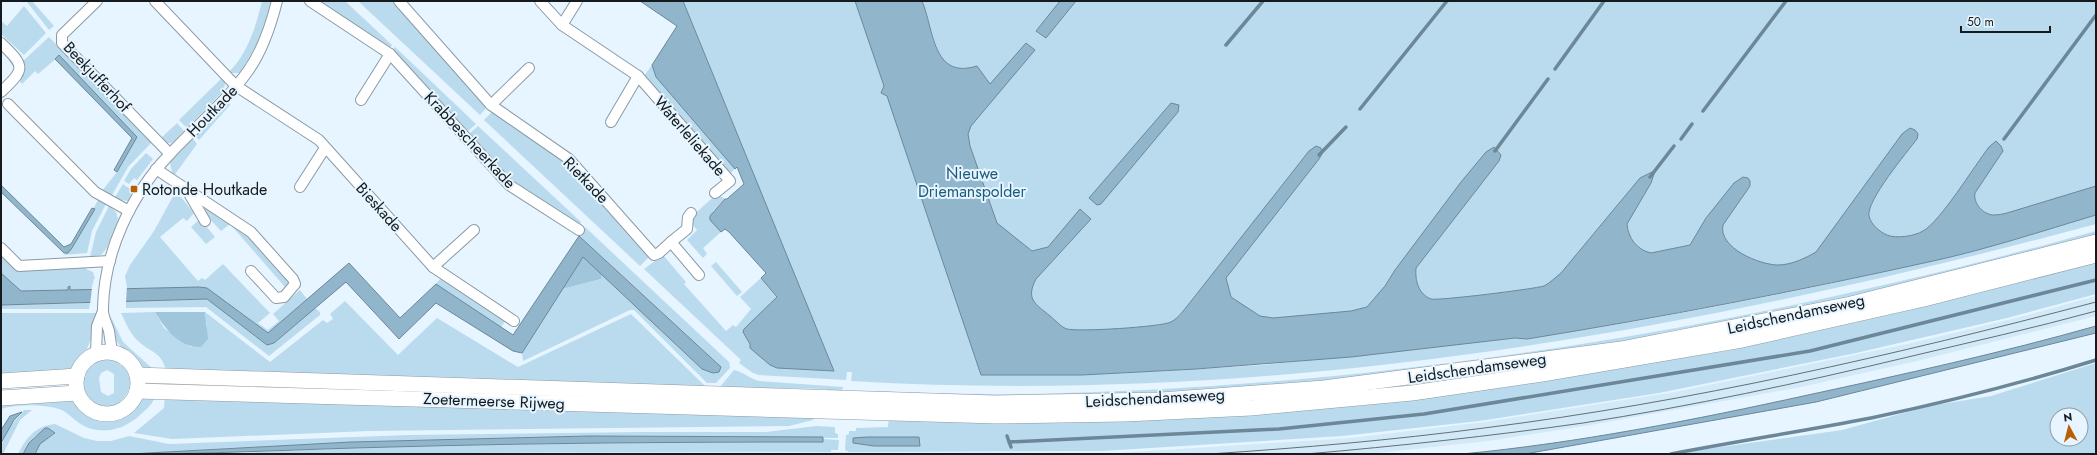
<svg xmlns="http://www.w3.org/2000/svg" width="2097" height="455" font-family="Jost,sans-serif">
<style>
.built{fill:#d2e9f7}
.green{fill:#badbee;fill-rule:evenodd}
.forest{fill:#a0c6dc}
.water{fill:#91b6cc;stroke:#6c8798}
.pier{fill:#e6f5ff}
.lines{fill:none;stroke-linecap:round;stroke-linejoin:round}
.stream{stroke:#6c8798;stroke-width:3.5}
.street-casing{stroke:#8c9aa3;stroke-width:12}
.secondary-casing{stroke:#8c9aa3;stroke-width:16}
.street{stroke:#fff;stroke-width:10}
.secondary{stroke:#fff;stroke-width:15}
.tram{stroke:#656f74;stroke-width:1}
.poi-dot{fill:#ba5e04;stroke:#e6f5ff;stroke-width:1.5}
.labels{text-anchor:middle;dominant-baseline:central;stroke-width:4;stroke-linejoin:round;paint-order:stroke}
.street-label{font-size:16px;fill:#141a1d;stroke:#e6f5ff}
.park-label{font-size:16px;fill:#1b5c7c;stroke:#e6f5ff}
.poi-label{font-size:16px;fill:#141a1d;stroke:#e6f5ff;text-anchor:start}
</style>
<rect width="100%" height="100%" fill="#e6f5ff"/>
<polygon class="built" points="2096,296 2096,316 1917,361 1801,387 1585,426 1488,441 1369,454 504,454 592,452 1117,453 1351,438 1485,422 1675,392 1912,343 2024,316"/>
<g class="green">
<polygon points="29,1 32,1 54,26 49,30 27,2"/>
<path d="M262,1H271C264,27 256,52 239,73H230L229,72C248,53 256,26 262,1Z"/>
<polygon points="315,1 345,1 392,45 389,49"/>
<polygon points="358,1 394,1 487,107 480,115"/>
<path d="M683,1H2096V206L1897,257L981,375H1082L1196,369L1263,365L1515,338L1527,339C1718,309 1910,272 2096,215V224C1691,333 1272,406 851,381L852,372H847L846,380L759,375L753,373L739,363L741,360L644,269L663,255L686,282L684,284L726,331L733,325L736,327L751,309L740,297L761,278L777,298L744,330C749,347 764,357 777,368H796L754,174Z"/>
<polygon points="24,6 46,33 24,55 1,34 1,21 7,26"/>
<polygon points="49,37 152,142 128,167 111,197 102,191 117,172 137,137 59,56 38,74 35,71 22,84 19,80 22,62"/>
<polygon points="395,47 476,124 467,132 391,51"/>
<polygon points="652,65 656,77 735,169 729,174 644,76"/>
<polygon points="222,78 225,82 224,90 187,128 179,120"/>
<polygon points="229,103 230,105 199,140 195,136"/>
<polygon points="492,112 566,162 649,257 640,266 484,120"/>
<polygon points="177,123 184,131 172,143 166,143 160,139"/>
<polygon points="478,126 581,222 579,226 512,182 469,134"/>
<polygon points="193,139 197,144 173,177 170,162"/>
<polygon points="146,153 153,159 137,180 134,178 129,184 124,181 131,169"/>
<polygon points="123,184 133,191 128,201 114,199"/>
<polygon points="176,191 194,213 187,221 183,218 160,237 198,281 202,278 205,280 223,264 270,313 258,323 268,330 279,321 273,314 300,290 307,299 268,333 207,288 127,288 125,276 130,265 154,231"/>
<polygon points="717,194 725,199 713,211 713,223 721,232 703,248 707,254 703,258 687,240 697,230 691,223 691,217"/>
<polygon points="98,200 106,204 92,231 87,253 64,255 72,248"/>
<polygon points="109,206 116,212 118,219 107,248 101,255 90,257 96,232"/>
<polygon points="209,206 245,231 288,280 288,285 285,287 230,224 221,231 203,212"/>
<polygon points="200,219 215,237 206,244 191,227"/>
<polygon points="585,227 729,362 730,368 716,383 707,383 634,310 630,310 523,361 522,353 562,289 601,279 602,274 702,369 721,367 579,236"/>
<path d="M2096,231V237L1752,320L1708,324L1660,333L1623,345L1402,376L1100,398L851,395V391C910,392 970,395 1029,394C1390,387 1748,328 2096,231Z"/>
<polygon points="1,255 17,271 86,266 86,269 93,272 95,279 94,279 91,290 70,290 70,287 68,290 21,291 1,273"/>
<polygon points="2096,261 2096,294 2007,318 1856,353 1659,393 1479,421 1342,436 1102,451 849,452 845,450 846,435 849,434 849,431 856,431 856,428 888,427 889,416 1548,379 1732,350 1911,310"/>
<polygon points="716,262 742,292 737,296 711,266"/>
<polygon points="441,278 506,320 501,327 436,284"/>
<polygon points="207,299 267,345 274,343 315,308 320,312 320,315 269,356 206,307 126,308 126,300"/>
<path d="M345,301L398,355L437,318L518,367L631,314L706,387L719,388L734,370C739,370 751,379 759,381L843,387L842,391L831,394L826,389L779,388L774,392L166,373C164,352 150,353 137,340C129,332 126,323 121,313L155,312L164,328L191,347L207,326L205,312L270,362L323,320L327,323L333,319L330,314Z"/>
<polygon points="90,303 89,309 1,309 1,305"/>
<path d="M1,313H96C92,338 89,356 67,371L1,377Z"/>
<path d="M111,317L123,342L155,371L139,368C123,343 115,352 111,317Z"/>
<path d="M104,358C122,360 138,377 126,395C102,433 53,371 104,358ZM107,370L114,374V393L108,396L101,392L99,378L101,373Z"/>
<path d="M2096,363V454H1671L1842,430L1929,406L1991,396ZM2057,415H2081V439H2057Z"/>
<path d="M148,395H155C154,404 146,409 139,416C122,431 99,436 79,423C73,419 66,411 59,409C42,404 18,404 1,409V402C21,401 46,397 65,399C73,400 80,407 86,411C114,429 126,408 148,395Z"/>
<polygon points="165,395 815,416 813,420 789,426 369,431 172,439 134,433 164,408"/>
<path d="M24,410H32L20,420L3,454H1C1,435 13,424 24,410Z"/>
<path d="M55,424L84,438L97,441H111L129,436L169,444L409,435L641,432H766L816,426L835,427V433L838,434V438L588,436L351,442L130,454H35L40,444L55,434L48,428L34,437L23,454H18C27,437 35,426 55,424Z"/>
<path d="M823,439L839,440L838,450H831V452C627,451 423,454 220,454C421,443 622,443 823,442Z"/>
</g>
<g class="forest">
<polygon points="583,256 602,274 601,279 562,289"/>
<path d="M155,312H205L208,339L201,347C180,348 165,329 155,312Z"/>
</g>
<g class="water">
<polygon points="640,1 683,1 834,371 777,368 770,365 750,348 750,344 743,332 744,329 777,297 761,278 766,273 729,232 725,229 721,232 710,220 710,216 725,199 727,199 744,184 737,167 735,169 656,77 652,65 677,26"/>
<path d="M855,1H922C934,29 932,80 977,66L990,84L1026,43L1035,50L971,126L968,134L970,146L997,223L1032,251L1048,247L1080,209L1091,219L1036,279C1025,300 1036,304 1050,316C1055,320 1061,327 1067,329C1078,332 1161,327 1171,322C1179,318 1186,307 1192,300L1309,151L1316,146L1321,148L1322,154L1319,159L1226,278L1231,297L1260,316L1273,318L1351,311L1367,307L1385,286L1395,270L1461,182L1486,152L1494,147L1501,155L1499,161L1416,268C1415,280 1418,294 1431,299C1438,301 1534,289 1544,286C1550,283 1556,277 1561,273L1640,178L1652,172L1654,174L1651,183L1627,224C1628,238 1637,250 1651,253L1690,245L1706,218L1734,183L1743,177L1748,178L1750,181V186L1723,225C1718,248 1760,265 1778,265C1791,265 1806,258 1816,252L1902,134L1910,128L1915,130L1918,134L1917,139C1907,152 1866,201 1869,216C1871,225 1880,232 1887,235C1896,239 1915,236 1923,231C1940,222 1975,165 1989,147L1996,141L2001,146L2003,151L1975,193C1973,203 1983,215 1994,215C1998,215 2003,214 2007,213L2096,186V215C2042,231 1988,249 1933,261C1798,291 1663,317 1527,339L1515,338L1351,357L1196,369L1082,375H981L893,114L887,96L881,93L884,86Z"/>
<polygon points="1060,1 1076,1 1046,38 1036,31"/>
<polygon points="59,55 137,137 117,172 114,170 132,138 55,59"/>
<polygon points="1171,103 1179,105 1178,112 1101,204 1097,205 1089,198"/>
<polygon points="1,185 64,247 71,244 92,208 95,209 72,248 68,253 64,253 1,192"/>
<polygon points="579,236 721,367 719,372 713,373 702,369 583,257 522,353 513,351 436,303 399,339 346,282 274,343 267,345 207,299 1,305 1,273 21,291 68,290 68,287 70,286 70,290 199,287 207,288 268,333 349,263 400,318 436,284 513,335"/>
<path d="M2096,326V333L1816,402L1525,454H1462C1578,443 1694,420 1808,395C1905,374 2001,353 2096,326Z"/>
<polygon points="22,412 14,420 1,443 1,430 10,416"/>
<polygon points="45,428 48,428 55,433 40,444 35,454 23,454 29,443"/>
<path d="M588,436L823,437V442C679,442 535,443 391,447C304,449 218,454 130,454L351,442Z"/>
<polygon points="867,437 919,437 920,446 874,446 853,443 853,438"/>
</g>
<polygon class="pier" points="127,286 126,302 90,305 92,288"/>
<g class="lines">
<g class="stream">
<polyline points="1226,45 1263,1"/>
<polyline points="1555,69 1604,1"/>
<polyline points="1360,109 1447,1"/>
<polyline points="1703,111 1786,1"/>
<polyline points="1681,139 1692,124"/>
<polyline points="2004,139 2096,15"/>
<polyline points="1495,151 1548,79"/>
<polyline points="1319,155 1346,127"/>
<polyline points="1650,177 1674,146"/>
<polyline points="1007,436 1011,447"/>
<polyline points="1009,442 1279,429 1424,414 1810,351 2096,280"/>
<path d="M1671,454C1738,441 1804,431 1871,418C1947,402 2022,383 2096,360"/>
</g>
<g class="street-casing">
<g id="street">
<polyline points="97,1 62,35 62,43 170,154"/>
<polyline points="155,1 236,86 319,140 433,267 514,321"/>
<polyline points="310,1 390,54 509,185 579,230"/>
<polyline points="399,1 491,105 569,159 654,255 659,253 671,242 699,275"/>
<polyline points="540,1 562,25 638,76 730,181 715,193"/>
<polyline points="562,25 577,1"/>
<path d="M1,43C26,67 25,69 1,92"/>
<polyline points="361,100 390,54"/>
<polyline points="8,104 95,192 129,211"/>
<polyline points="491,105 529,68"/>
<polyline points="611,122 638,76"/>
<polyline points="156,169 251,232 293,279 295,284 284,297 276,298 251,271"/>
<polyline points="300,187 325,148"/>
<polyline points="187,190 205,221"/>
<polyline points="671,242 687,229 688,217 691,213"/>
<polyline points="1,248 19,266 110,261"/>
<polyline points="433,267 474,230"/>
<path d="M112,352C111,345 110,338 109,331C107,324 102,315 103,308C104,252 131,195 169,155C195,127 226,102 248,71C263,50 271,25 277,1"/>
<polyline points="96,354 97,326 103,311"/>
</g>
</g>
<g class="secondary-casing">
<g id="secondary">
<circle cx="107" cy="383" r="31"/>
<polyline points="137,375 995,403 1161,400 1324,388 1621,349 1851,304 2096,242"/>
<polyline points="1,381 77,376"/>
<polyline points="137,391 997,416 1125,414 1251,408 1412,393 1542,374 1742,340 1924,299 2096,255"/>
<polyline points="1,398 77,393"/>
</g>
</g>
<use href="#street" class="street"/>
<use href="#secondary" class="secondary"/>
<g class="tram">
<path d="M1209,454C1301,448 1393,440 1484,428C1691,402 1895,355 2096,302"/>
<path d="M1306,454C1399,446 1491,436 1583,423C1692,406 1800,383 1908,357C1971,342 2034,328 2096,311"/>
</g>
</g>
<rect class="poi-dot" x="130" y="185" width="8" height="8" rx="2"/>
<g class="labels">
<g class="street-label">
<text transform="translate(97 77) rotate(47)">Beekjufferhof</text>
<text transform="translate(212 111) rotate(-46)">Houtkade</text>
<text transform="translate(690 136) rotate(49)">Waterleliekade</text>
<text transform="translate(470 140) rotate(47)">Krabbescheerkade</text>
<text transform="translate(586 180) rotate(46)">Rietkade</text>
<text transform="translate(379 207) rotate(48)">Bieskade</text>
<text transform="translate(1796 314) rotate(-12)">Leidschendamseweg</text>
<text transform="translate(1477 368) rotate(-8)">Leidschendamseweg</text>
<text transform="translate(1155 398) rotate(-3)">Leidschendamseweg</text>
<text transform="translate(494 401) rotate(2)">Zoetermeerse Rijweg</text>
</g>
<g class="park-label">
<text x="972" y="173">Nieuwe<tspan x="972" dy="18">Driemanspolder</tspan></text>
</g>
<g class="poi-label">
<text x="142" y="189">Rotonde Houtkade</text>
</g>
</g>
<rect width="2097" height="455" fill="none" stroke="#141a1d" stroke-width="4"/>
<g transform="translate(2069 427) rotate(353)"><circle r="19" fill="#e6f5ff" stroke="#929da5"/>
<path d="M0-3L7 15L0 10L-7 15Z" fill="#ba5e04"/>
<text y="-6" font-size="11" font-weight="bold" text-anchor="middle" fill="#141a1d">N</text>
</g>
<path d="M1961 26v6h89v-6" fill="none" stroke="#141a1d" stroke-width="2"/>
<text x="1967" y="26" font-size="12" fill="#141a1d" stroke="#e6f5ff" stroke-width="3" paint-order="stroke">50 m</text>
</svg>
